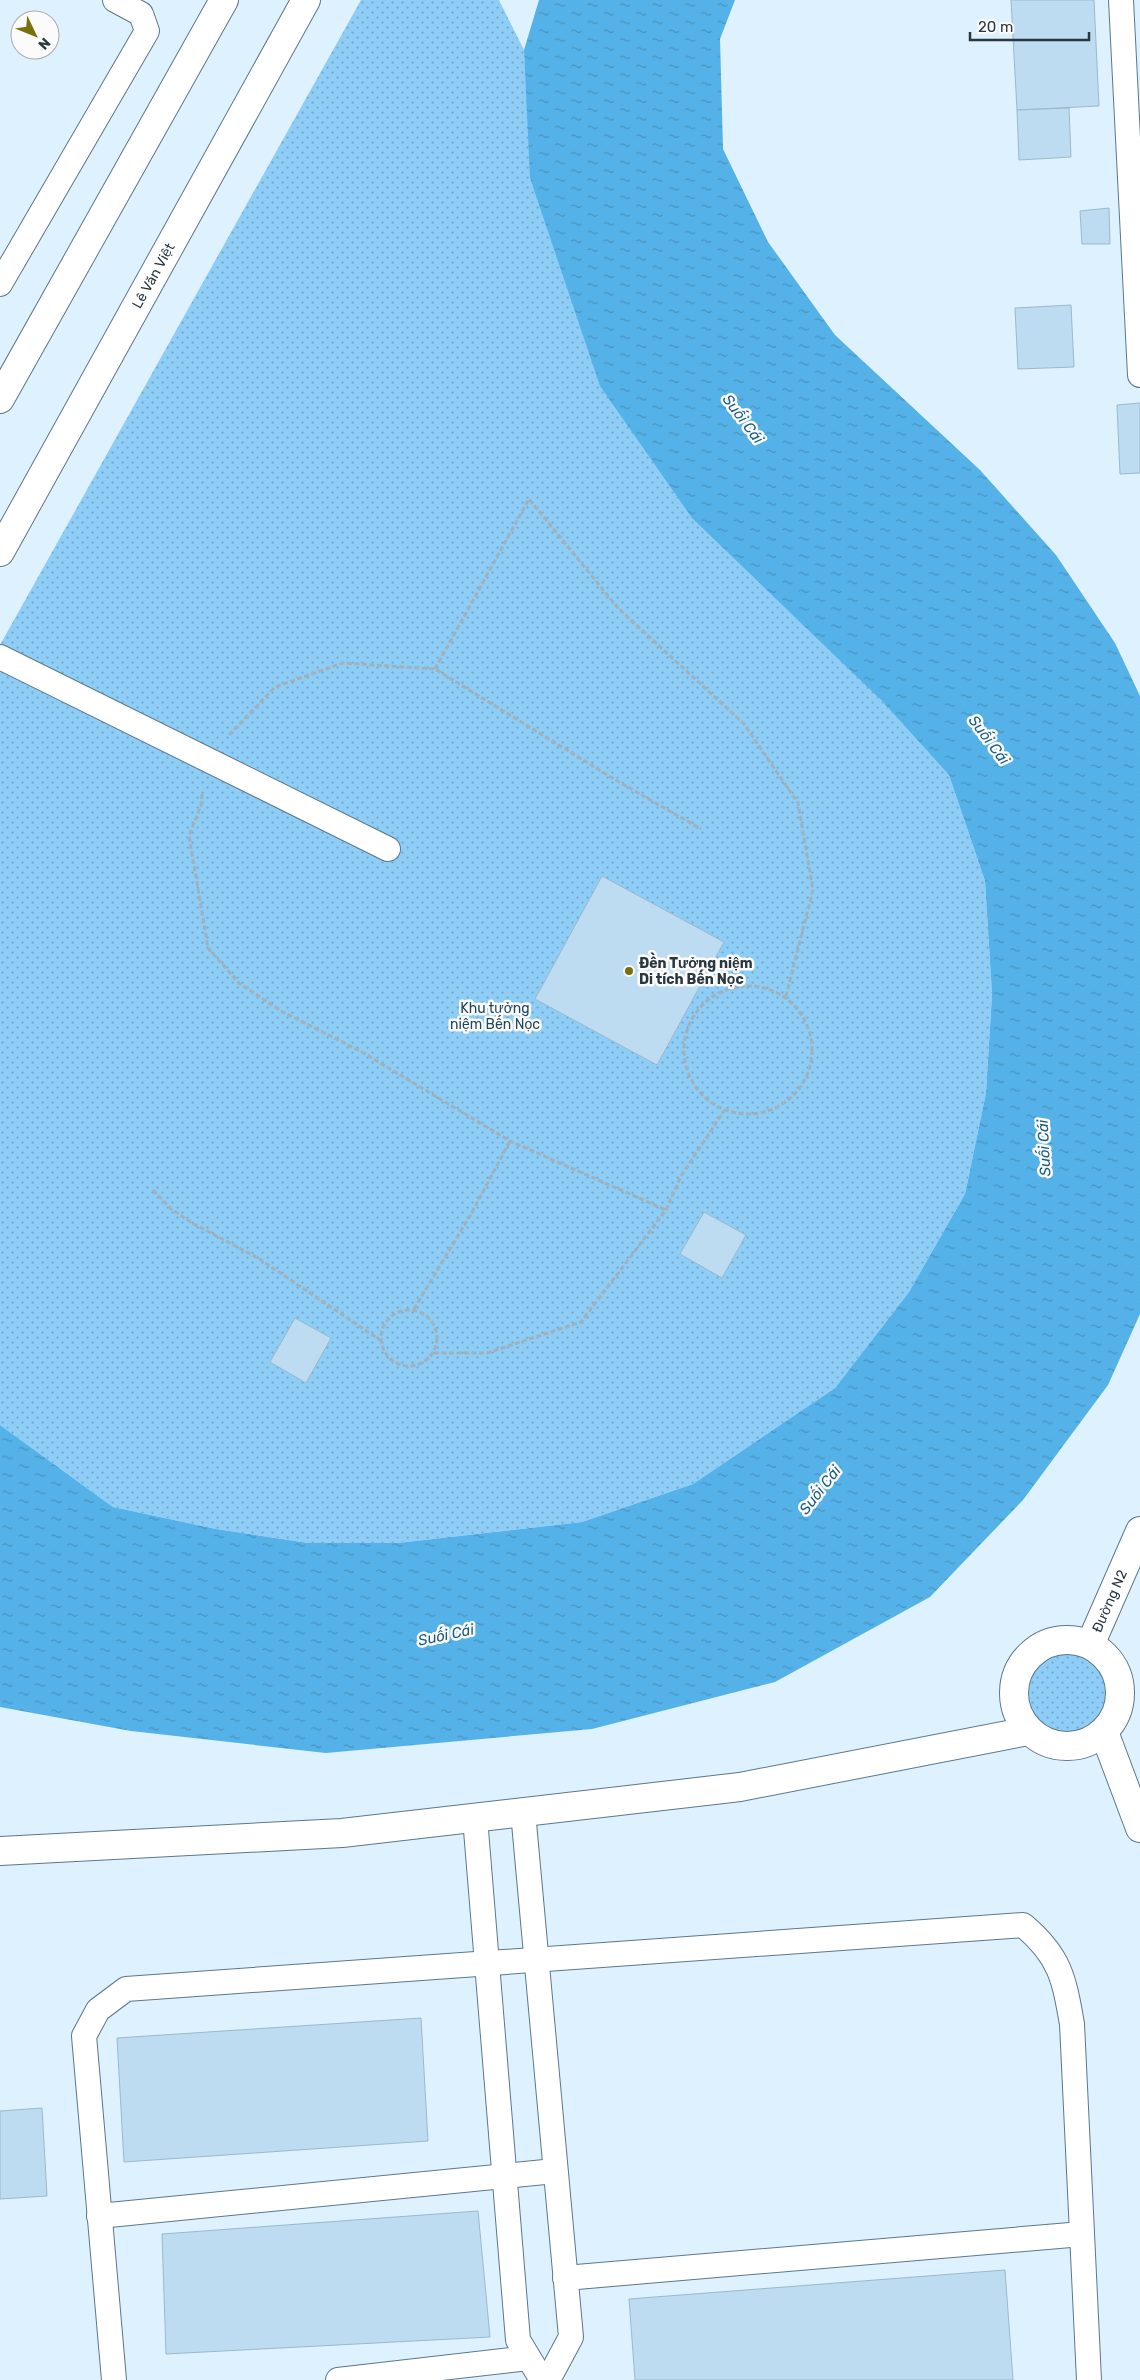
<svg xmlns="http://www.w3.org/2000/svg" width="1140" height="2380" font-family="Rubik,sans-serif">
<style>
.green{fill:url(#green-dots)}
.water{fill:url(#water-ripples)}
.building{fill:#bddcf1;stroke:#9ab9cd}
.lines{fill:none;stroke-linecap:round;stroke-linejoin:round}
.service-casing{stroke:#5b788b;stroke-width:26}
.minor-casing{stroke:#5b788b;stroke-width:30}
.secondary-casing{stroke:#5b788b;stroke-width:30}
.path{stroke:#a0b1bc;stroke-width:3;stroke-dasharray:5 2.5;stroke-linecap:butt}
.service{stroke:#fff;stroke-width:24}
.minor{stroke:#fff;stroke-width:28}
.secondary{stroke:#fff;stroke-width:28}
.poi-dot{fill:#786f0f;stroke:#fbfbfb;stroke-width:2}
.labels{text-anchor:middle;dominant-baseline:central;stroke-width:5;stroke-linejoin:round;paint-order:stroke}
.street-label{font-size:14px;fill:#2b373f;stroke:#fbfbfb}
.poi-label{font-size:14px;font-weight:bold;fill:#2b373f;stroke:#fbfbfb;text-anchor:start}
.park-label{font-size:14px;fill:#1f465d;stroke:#fbfbfb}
.water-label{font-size:15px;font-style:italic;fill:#185d82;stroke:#fbfbfb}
</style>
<defs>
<pattern id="green-dots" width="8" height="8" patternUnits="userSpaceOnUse" patternTransform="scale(1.25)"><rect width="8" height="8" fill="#8ecdf6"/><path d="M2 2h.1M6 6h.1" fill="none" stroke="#74a7c9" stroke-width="1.8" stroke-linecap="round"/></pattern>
<pattern id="water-ripples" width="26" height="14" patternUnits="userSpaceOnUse" patternTransform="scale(1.25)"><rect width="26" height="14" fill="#55b2e8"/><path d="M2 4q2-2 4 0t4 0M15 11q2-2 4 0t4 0" fill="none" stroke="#4792bd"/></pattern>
</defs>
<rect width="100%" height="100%" fill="#def1fe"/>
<g class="green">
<polygon points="361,0 499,0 524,50 532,185 880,699 949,775 985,881 992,994 986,1093 965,1194 909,1292 835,1388 693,1484 582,1522 398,1543 308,1543 216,1529 113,1507 0,1425 0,645"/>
<circle cx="1066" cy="1693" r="41"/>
</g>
<polygon class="water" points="539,0 735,0 720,39 723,149 768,242 835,335 980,470 1056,555 1115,643 1140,696 1140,1314 1108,1385 1023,1500 930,1597 775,1682 592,1729 326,1753 131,1731 0,1707 0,1425 113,1507 216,1529 308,1543 398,1543 582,1522 693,1484 835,1388 909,1292 965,1194 986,1093 992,994 985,881 949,775 880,699 692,518 600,386 530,178 524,50"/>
<g class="building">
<polygon points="1011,0 1094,0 1099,106 1017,110"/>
<polygon points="1069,108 1071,157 1019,160 1017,110"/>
<polygon points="1109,208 1110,244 1082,244 1080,211"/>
<polygon points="1071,305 1074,367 1018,369 1015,308"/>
<polygon points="1140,403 1140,473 1120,474 1117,405"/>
<polygon points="602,876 724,942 657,1065 535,999"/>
<polygon points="704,1212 746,1235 722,1278 680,1254"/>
<polygon points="295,1318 331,1338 306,1383 270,1362"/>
<polygon points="421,2018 428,2141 124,2162 117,2038"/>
<polygon points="42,2108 47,2196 0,2199 0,2111"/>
<polygon points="478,2211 490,2337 166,2354 162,2234"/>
<polygon points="1005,2270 1013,2380 635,2380 629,2299"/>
</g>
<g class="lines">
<g class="service-casing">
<g id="service">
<polyline points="1121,0 1140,375"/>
<polyline points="0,284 147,31 141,14 115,0"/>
<polyline points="0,657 388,849"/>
<polyline points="523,1812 571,2337 548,2380"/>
<polyline points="475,1818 518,2340 542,2380"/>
<polyline points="99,2216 555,2171"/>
<polyline points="565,2278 1082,2234"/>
<path d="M114,2380L84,2036L98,2010L126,1989L1023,1925C1060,1956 1064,1978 1072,2024L1089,2380"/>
<polyline points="338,2380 528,2358"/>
</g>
</g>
<g class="minor-casing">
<g id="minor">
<circle cx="1067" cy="1693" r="53"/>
<path id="s1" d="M1090,1645L1140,1531"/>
<polyline points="1104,1732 1140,1828"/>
<polyline points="0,1851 342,1833 740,1787 1028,1731"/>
</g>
</g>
<g class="secondary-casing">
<g id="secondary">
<polyline points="0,399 224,0"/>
<path id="s2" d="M0,552L306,0"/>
</g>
</g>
<g class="path">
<polyline points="435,669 529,499 618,608 744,724 798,803 813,890 786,996"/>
<polyline points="229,735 275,687 343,663 435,669 614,779 701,829"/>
<polyline points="202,794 201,805 189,836 203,918 208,948 239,983 281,1011 362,1052 510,1141 666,1210"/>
<circle cx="748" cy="1050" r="64"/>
<polyline points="153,1190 171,1209 194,1224 258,1258 380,1340"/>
<polyline points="414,1309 471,1214 510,1141"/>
<circle cx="409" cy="1338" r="28"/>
<polyline points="434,1353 487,1353 581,1322 666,1210 681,1176 724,1111"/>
</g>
<use href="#service" class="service"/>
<use href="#minor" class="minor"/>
<use href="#secondary" class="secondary"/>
</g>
<circle class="poi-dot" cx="629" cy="971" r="5"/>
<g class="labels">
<g class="street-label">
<text stroke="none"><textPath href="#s2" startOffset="316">Lê Văn Việt</textPath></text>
<text stroke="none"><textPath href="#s1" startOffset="48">Đường N2</textPath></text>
</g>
<g class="poi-label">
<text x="639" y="963">Đền Tưởng niệm<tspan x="639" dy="16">Di tích Bến Nọc</tspan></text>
</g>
<g class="park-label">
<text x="495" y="1008">Khu tưởng<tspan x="495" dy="16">niệm Bến Nọc</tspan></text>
</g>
<g class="water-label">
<text transform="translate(743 419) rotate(53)">Suối Cái</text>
<text transform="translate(989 740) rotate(53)">Suối Cái</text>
<text transform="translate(1044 1148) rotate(-93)">Suối Cái</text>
<text transform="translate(820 1490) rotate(-52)">Suối Cái</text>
<text transform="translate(446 1635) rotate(-12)">Suối Cái</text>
</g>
</g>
<g transform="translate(35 35) rotate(133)"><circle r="24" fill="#fbfbfb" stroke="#a8adb0"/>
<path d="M0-4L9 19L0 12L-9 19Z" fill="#786f0f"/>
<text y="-8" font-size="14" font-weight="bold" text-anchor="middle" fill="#2b373f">N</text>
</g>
<path d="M970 32v8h119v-8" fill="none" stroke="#2b373f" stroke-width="2.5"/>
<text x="978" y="32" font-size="15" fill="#2b373f" stroke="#fbfbfb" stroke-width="4" paint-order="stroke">20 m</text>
</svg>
